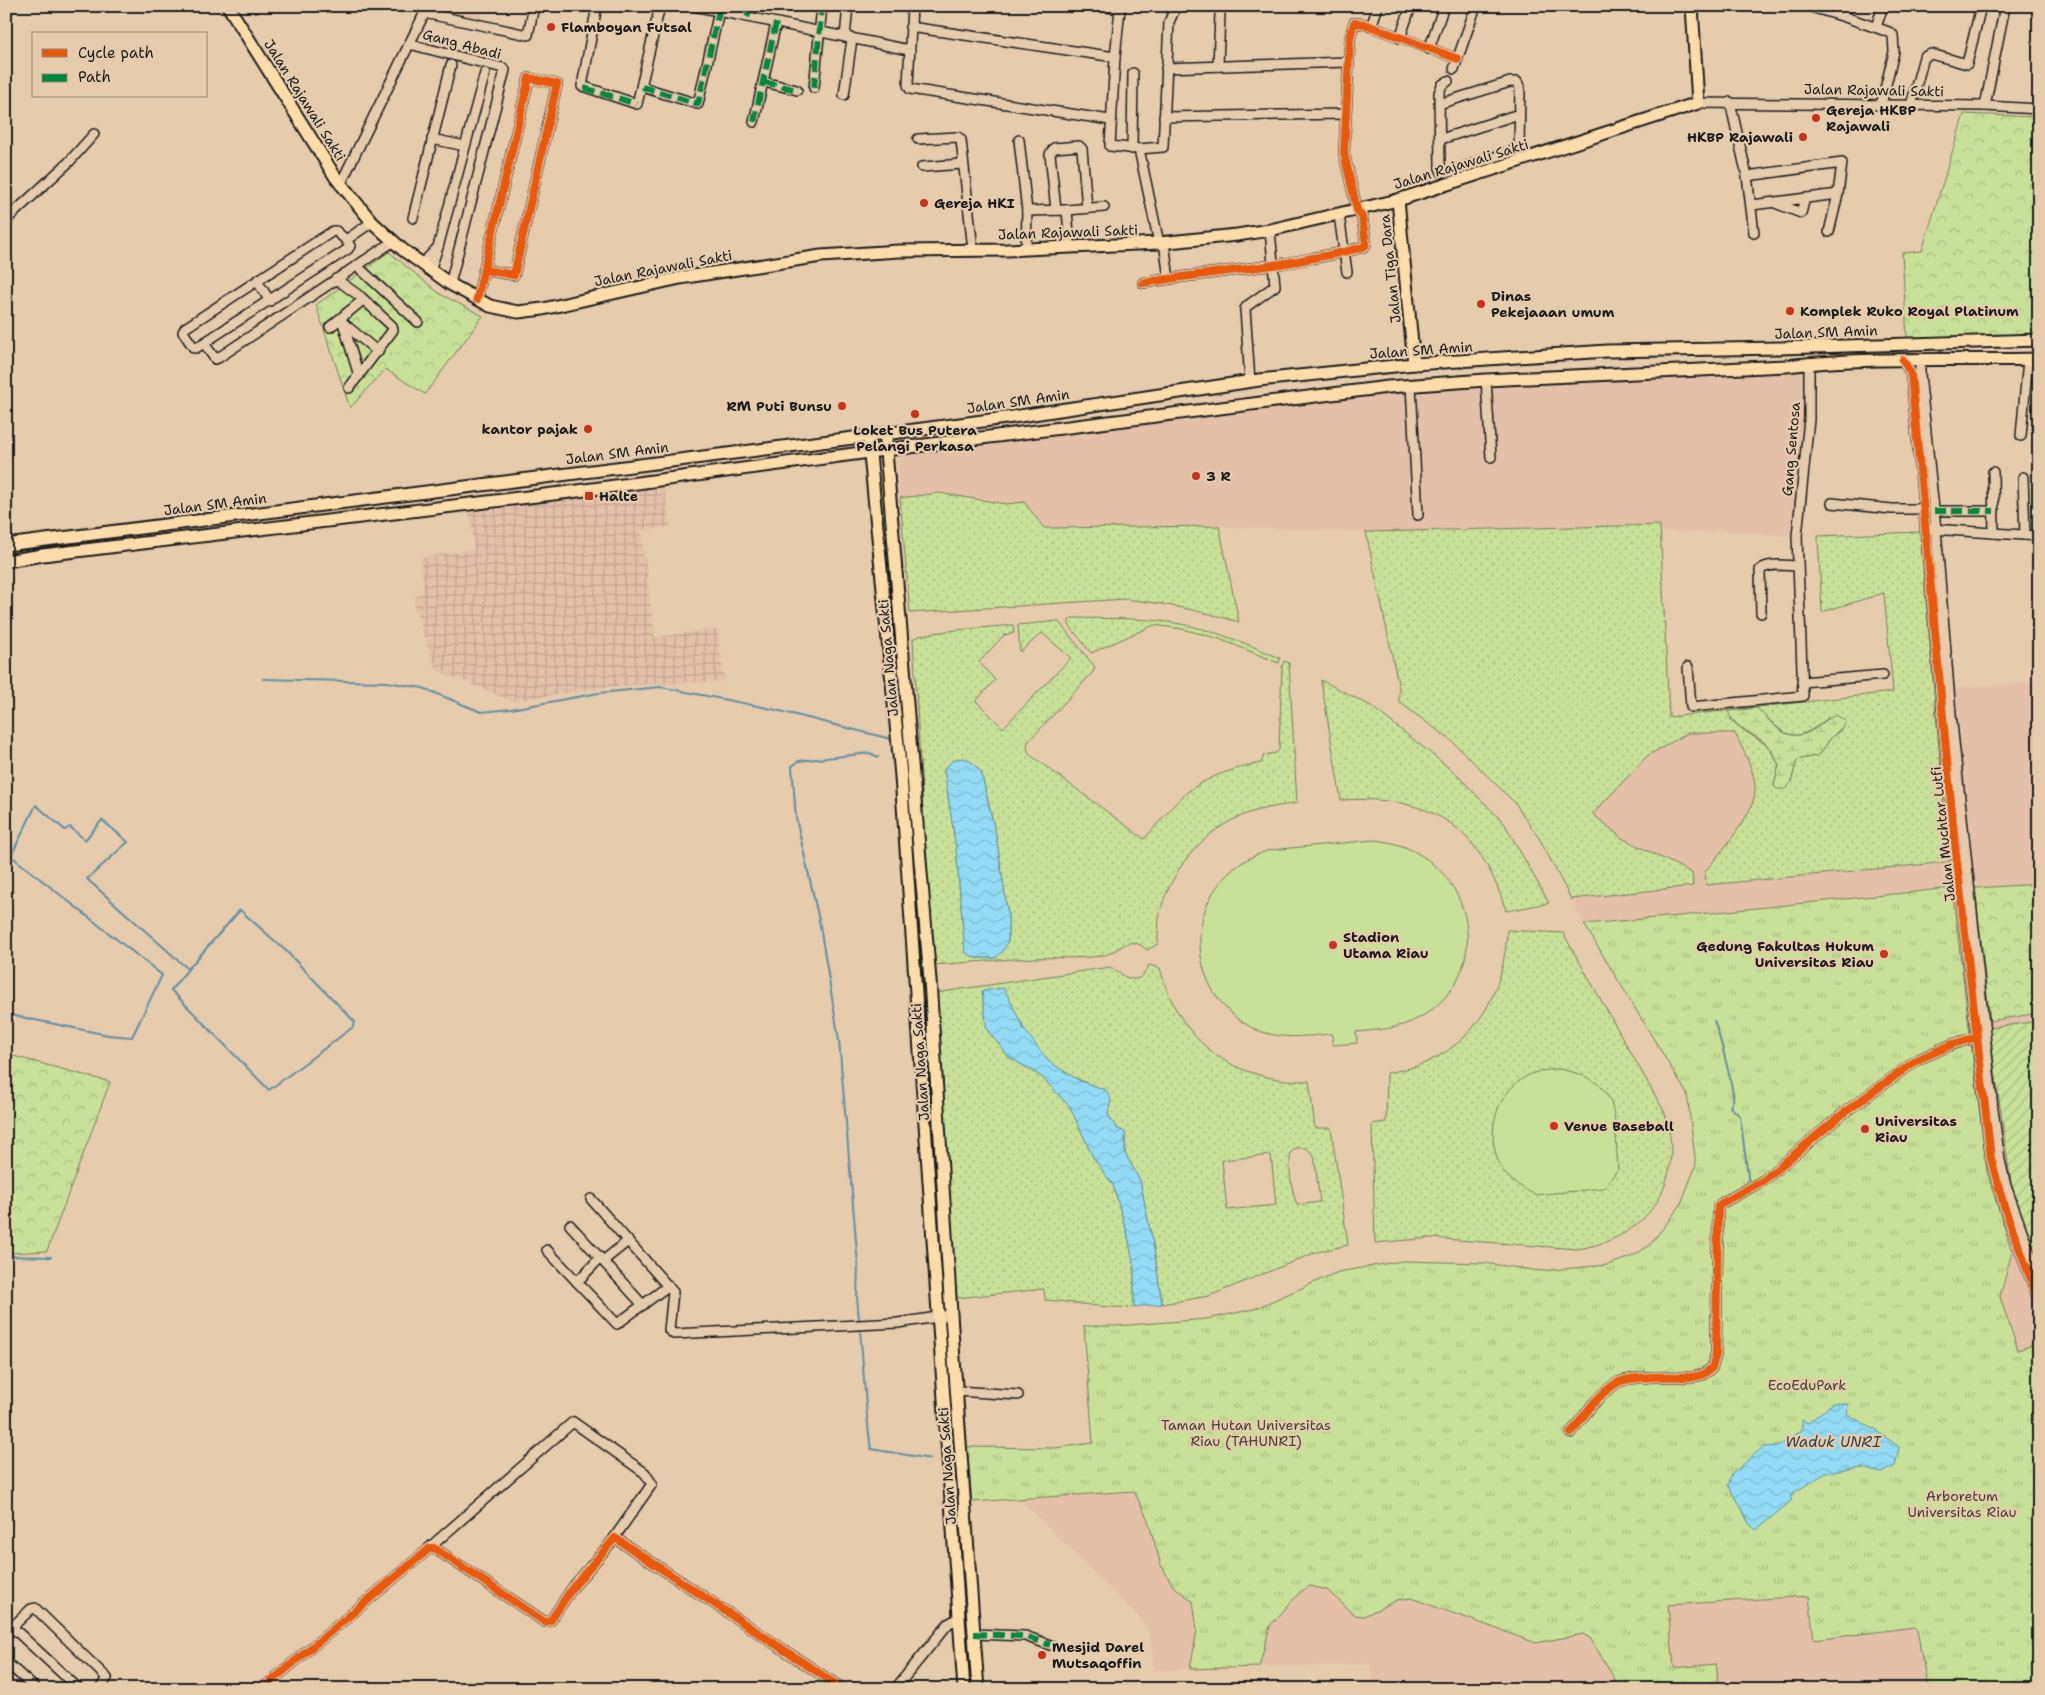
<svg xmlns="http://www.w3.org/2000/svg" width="2045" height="1695" font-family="'Shantell Sans',sans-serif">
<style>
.built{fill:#e4c0a9}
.industrial{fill:url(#industrial-grid)}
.grass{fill:url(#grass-dots);stroke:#727e5a;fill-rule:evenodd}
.forest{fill:url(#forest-crowns);stroke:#727e5a}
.wetland{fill:url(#wetland-marsh);stroke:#727e5a}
.park{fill:url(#park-tufts);stroke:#727e5a}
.garden{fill:url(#garden-furrows);stroke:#727e5a}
.pitch{fill:#c8e097;stroke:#727e5a}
.water{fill:url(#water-waves);stroke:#638f9e}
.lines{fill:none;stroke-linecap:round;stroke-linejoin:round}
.stream{stroke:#638f9e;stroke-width:2}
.minor-casing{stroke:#1c1c1c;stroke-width:12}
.major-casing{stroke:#1c1c1c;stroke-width:15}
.minor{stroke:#e6cbad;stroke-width:9}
.major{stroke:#fddcac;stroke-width:11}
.quiet{stroke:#00873e;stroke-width:6;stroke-dasharray:12 6;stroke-linecap:butt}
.cycleway-casing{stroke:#e6cbad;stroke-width:11}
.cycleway{stroke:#e8590c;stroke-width:8}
.poi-dot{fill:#c8321e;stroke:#e6cbad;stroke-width:2}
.labels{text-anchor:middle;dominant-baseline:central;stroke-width:4.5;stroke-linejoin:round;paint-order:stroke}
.poi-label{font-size:14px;font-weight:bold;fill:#1c1c1c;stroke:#e6cbad;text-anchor:start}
.street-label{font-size:14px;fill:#1c1c1c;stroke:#e6cbad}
.park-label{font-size:14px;fill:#3e4335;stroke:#e6cbad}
.water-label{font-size:15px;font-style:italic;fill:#344247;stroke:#e6cbad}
</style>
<defs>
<pattern id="industrial-grid" width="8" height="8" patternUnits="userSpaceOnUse" patternTransform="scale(1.25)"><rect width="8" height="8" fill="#e4c0a9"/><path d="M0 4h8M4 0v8" fill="none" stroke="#c3a491"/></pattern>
<pattern id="grass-dots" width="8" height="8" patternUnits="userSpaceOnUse" patternTransform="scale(1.25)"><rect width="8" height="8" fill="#c8e097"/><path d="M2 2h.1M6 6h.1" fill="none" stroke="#abc082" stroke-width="1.8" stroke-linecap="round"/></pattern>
<pattern id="forest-crowns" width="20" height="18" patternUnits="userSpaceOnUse" patternTransform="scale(1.25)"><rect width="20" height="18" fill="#c8e097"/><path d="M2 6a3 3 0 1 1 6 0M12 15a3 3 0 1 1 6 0" fill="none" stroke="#abc082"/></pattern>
<pattern id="wetland-marsh" width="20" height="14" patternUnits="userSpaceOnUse" patternTransform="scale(1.25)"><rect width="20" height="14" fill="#c8e097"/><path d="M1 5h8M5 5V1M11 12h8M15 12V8" fill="none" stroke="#abc082"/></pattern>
<pattern id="park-tufts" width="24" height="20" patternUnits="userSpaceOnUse" patternTransform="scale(1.25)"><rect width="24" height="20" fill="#c8e097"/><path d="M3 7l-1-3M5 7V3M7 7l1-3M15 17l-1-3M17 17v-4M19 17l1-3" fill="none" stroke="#abc082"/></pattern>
<pattern id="garden-furrows" width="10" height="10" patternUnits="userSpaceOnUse" patternTransform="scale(1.25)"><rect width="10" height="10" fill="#c8e097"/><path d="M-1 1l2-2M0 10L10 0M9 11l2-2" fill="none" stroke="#abc082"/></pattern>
<pattern id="water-waves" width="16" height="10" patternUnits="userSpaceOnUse" patternTransform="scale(1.25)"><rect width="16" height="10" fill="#93dbf5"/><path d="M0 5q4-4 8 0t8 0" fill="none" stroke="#7ebbd1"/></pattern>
</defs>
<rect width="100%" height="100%" fill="#e6cbad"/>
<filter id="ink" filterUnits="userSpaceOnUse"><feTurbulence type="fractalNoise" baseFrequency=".02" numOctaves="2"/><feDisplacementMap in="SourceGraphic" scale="10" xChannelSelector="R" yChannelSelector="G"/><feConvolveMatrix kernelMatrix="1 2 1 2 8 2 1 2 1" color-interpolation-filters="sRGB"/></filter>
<g filter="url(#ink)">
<g class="built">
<polygon points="451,6 485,6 481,22 449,16"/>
<polygon points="1806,370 1806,412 1791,536 1715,529 1715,532 1661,532 1669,716 1893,693 2039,682 2039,1689 1372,1689 1371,1664 1154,1670 1150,1634 1143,1621 967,1447 1055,1448 1093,1443 1084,1326 1116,1326 1207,1319 1254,1309 1338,1272 1402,1261 1484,1263 1540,1271 1608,1265 1633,1256 1650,1245 1680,1206 1696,1165 1687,1094 1584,924 1539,838 1515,803 1452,741 1399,702 1399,688 1366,532 1219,526 1044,528 1024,503 1006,504 939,493 900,498 897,461 900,457 910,451 1388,391 1617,377"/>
</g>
<polygon class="industrial" points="664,486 670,526 641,531 655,637 717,629 724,681 615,686 512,701 437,670 415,608 416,596 424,592 420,558 474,549 469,511"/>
<g class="grass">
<path d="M939,493L1006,504L1024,502L1044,528L1219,526L1239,622C1201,611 1164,603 1124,599L910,613L900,498Z"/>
<path d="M1660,525L1669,717L1893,692L1884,593L1822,612L1818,536L1920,532L1949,862L1706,885L1705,872C1720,852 1754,816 1755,791C1756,772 1743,750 1735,733H1688L1647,756L1593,814L1622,838L1692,873L1693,886L1571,899L1539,838L1515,803L1452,741L1399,702V688L1366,532ZM1757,708C1786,736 1792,747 1828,718L1844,727L1831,738L1819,755L1797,760L1791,782L1774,786L1779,765L1768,746L1742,729L1730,719Z"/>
<path d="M1071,618C1109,619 1149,617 1186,625C1219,632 1250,645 1280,658L1279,663L1217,638L1182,629L1154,625L1091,653L1069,625V620Z"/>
<path d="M1058,621L1095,667L1093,672L1028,742L1027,748L1029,754L1144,839C1159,823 1173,804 1189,791C1210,775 1236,768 1261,763L1264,755L1276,753L1279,750L1282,666L1284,661L1289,663L1297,803C1284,805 1271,807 1259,810C1210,822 1172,865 1160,913C1158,923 1158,934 1158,944L1147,950C1127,931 1120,954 1100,956C1079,959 1057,957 1035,958C1001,959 967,963 932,965L913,639C922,631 996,627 1013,625L1014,633L1004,635L979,662L995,680L976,701L1003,728L1071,658L1042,633L1020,652L1018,625ZM969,760L981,772L996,835L1008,915V941L995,958H975L965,952L956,848L944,769Z"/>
<path d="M1321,680L1371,706L1453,771L1504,823L1549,903L1506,911C1479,824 1430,795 1341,800Z"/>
<path d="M1507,930L1563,933L1665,1113C1667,1124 1671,1136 1671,1147C1672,1205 1632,1241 1577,1249L1431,1238L1375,1243L1372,1124L1386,1122L1387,1073C1397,1071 1407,1069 1417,1066C1477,1045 1505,990 1507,930Z"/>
<path d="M1149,965L1160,968C1179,1042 1233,1082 1309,1081L1315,1128H1331L1348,1245L1317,1252L1209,1296L1162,1304L1154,1249L1140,1181L1125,1153V1132L1116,1128L1108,1114L1105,1090C1086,1083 1066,1075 1049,1062C1031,1048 1014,1009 1004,989L982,991L987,1030L1009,1057L1042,1077L1070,1107L1093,1157L1113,1185L1128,1236L1134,1267V1307C1104,1309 1075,1302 1045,1300L1044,1289L956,1298L935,993L1110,967C1124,976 1139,990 1149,965ZM1296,1148H1306L1314,1155L1320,1202L1297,1205C1291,1187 1288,1170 1291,1152ZM1271,1155L1276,1205L1227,1210L1222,1160Z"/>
</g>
<g class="forest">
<polygon points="1964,114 2039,117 2039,334 1907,339 1902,253 1922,251"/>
<polygon points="389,252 440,294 483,316 425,394 385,369 350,408 316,305"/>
<polygon points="2039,884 2039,1013 1990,1021 1975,888"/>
<polygon points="6,1054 110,1082 47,1251 10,1253 6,1247"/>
</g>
<path class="wetland" d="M1757,708C1774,725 1787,745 1813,730C1821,725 1826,719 1836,715L1847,722L1831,738L1819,755L1797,760L1791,782L1786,789H1777L1774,786L1779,765C1775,759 1773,752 1769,747C1757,733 1735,731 1728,711Z"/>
<polygon class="park" points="1952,888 1987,1172 2012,1252 2000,1297 2018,1350 2039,1343 2039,1689 1928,1689 1917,1630 1914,1627 1814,1640 1809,1596 1668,1605 1674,1668 1716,1664 1720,1689 1623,1689 1617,1683 1590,1638 1583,1634 1536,1643 1411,1598 1397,1600 1364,1616 1355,1615 1327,1590 1310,1586 1300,1592 1270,1626 1259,1667 1190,1669 1197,1630 1193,1601 1173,1586 1161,1565 1148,1520 1134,1491 972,1502 967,1447 1055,1448 1093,1443 1084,1326 1116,1326 1207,1319 1254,1309 1338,1272 1402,1261 1484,1263 1540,1271 1608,1265 1633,1256 1650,1245 1680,1206 1696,1165 1687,1094 1584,924 1679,916"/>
<polygon class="garden" points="2039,1021 2039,1244 2030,1245 2011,1184 1989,1028"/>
<g class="pitch">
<path d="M1374,840C1471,848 1503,971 1419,1018C1399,1029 1378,1030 1356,1032L1357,1043L1333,1045L1332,1034C1306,1036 1281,1040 1257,1030C1196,1004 1180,920 1228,874C1240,862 1254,855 1270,850Z"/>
<path d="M1559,1069C1624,1081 1613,1114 1618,1169L1604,1188L1535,1195C1523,1188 1509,1181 1502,1169C1485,1139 1493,1098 1522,1079C1533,1071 1546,1070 1559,1069Z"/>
</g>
<g class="water">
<polygon points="963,758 969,760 981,772 996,835 1008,915 1008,941 1003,951 995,958 975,958 965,952 956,848 944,769 953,760"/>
<polygon points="1004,988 1024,1029 1048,1061 1080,1081 1106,1090 1111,1099 1108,1114 1116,1128 1125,1132 1125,1153 1140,1181 1154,1249 1162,1304 1134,1307 1134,1267 1128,1236 1113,1185 1093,1157 1070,1107 1042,1077 1009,1057 987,1030 982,991"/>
<polygon points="1833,1403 1848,1404 1847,1414 1877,1431 1899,1447 1895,1466 1881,1473 1861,1468 1826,1473 1793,1493 1791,1501 1756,1530 1750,1525 1728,1485 1732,1474 1763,1447 1779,1446 1802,1430 1802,1420 1808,1423"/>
</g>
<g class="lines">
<g class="stream">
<polyline points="263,679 387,682 423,688 481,712 511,709 599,693 661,687 772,709 891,739"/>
<polyline points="11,856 36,805 65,830 70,827 85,840 102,820 128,842 87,879 188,969 240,910 285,950 355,1022 353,1027 269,1090 171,990 188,969"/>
<polyline points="6,872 11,856 162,975 132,1037 108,1035 6,1014"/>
<path d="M1714,1021C1718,1029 1735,1093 1733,1100C1733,1103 1731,1105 1730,1107L1740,1116L1749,1184"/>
<polyline points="6,1256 51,1257"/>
<polyline points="859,1320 857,1296 858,1264 839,1040 819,920 796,818 792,766 799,761 870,753 878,757"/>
<path d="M860,1330C864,1370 865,1410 871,1449L931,1459"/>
</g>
<g class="minor-casing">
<g id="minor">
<polyline points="597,6 582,86 637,104 660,6"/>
<polyline points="694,6 909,50"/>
<polyline points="912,6 908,85 910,89 1110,120"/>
<polyline points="1101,6 1120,9 1115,57 1110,146 1139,149 1163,147 1169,22 1174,11"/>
<polyline points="1807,6 1842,16"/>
<polyline points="1846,6 1842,16 1889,32 1893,35 1894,52 1881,105"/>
<polyline points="424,13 528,35 534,6"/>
<polyline points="747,17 752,6"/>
<polyline points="910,27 1115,57"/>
<polyline points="1371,27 1378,6"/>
<polyline points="1876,27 1883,6"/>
<polyline points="845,37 848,6"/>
<polyline points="1400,38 1411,6"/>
<polyline points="409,44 503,68 505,70 450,284"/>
<polyline points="1429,49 1444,6"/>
<polyline points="1218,66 1220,14"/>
<polyline points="1166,68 1348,62"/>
<polyline points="1454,69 1476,6"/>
<polyline points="764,82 797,90"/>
<polyline points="642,87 698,104 719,11"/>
<polyline points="814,88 822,6"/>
<polyline points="844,95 852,39"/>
<polyline points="1730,102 1747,176 1754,233"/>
<polyline points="1698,103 1985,106 2039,109"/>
<polyline points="1439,104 1510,82 1517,82 1520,88 1519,149 1449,172 1442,172 1440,168 1439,93 1442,85 1448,81"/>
<polyline points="1911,105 1924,57 1931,54 1967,64 1981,6"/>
<polyline points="1985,106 2005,6"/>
<polyline points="1164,117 1346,114"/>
<polyline points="754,122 776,23"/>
<polyline points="432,139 465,146"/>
<polyline points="918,139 958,137 961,140 973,250"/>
<polyline points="1441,139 1519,114"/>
<polyline points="1019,140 1027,211 1067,210 1070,247"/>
<polyline points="1132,149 1133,73"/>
<polyline points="1139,149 1159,243"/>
<polyline points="922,167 963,164"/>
<polyline points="1747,176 1842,163 1838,194 1829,232"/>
<polyline points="340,185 428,6"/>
<polyline points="1775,203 1801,213 1805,198"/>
<polyline points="1752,205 1838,194"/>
<polyline points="1056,210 1050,154 1054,148 1079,146 1082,149 1087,208"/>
<polyline points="1067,210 1104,207"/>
<polyline points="1339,215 1347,272"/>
<polyline points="413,218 451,65"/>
<polyline points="6,220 69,162 94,134"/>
<polyline points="346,240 350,246 348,249 196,348 194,348 183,332 185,328 333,231 336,231 346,240 372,222"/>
<polyline points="1164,242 1169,279"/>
<polyline points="438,247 485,73"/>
<polyline points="1026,249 1027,211"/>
<polyline points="422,264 438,247 430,270"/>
<polyline points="357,266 418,322"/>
<polyline points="336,279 361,297 392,326 393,330 349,388"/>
<polyline points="257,281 270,301"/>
<path d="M1143,283C1199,273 1257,270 1313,258C1330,255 1348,252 1365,246L1366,243L1362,217L1357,210L1344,153L1350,38L1354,23L1364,24L1458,59"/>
<polyline points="477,299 529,78 557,84 514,275 485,270"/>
<polyline points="342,322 378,352"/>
<polyline points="343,323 359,376"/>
<polyline points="330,327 363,300"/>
<polyline points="204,343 215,359 218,358 394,241"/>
<polyline points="1923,359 1920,365 1920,374 1936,529 1951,714 1993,1109 2000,1160 2006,1186 2039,1278"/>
<polyline points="1903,360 1911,374 1955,845 1991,1158 2004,1206 2039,1301"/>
<polyline points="1486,380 1491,457"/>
<polyline points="1250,381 1245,309 1247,306 1275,286 1270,230"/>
<polyline points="1411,386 1418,515"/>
<polyline points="2021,436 2028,359"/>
<polyline points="1993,472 1994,533"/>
<polyline points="2023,477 2025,535"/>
<polyline points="1832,503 1892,509 1923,509"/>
<polyline points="1934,511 1994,511"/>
<polyline points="1932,529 2039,536"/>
<path d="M1761,613L1760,570C1768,562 1787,566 1798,566"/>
<polyline points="1688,667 1691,707 1803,696 1797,536 1809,419 1809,363"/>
<polyline points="1802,682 1883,675"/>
<polyline points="591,1199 673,1292 669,1330 674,1334 898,1323 951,1315"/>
<polyline points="570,1225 643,1305"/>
<polyline points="547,1250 617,1324 668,1286"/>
<polyline points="603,1261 628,1241"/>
<polyline points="577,1282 600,1258"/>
<polyline points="957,1391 1018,1395"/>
<path d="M1571,1433C1584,1416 1599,1392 1619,1382C1634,1375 1675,1377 1693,1377L1702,1375L1712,1368L1716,1354L1718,1213V1206L1722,1203L1764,1180L1845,1112L1917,1060L1953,1044L1977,1037"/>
<polyline points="429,1548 573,1422 645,1473 652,1484 614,1538"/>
<polyline points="12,1627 79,1689"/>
<polyline points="6,1633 31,1609 35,1608 107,1678 100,1689"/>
<polyline points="974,1634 1025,1636 1050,1645"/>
<polyline points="6,1662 36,1689"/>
<polyline points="262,1689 430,1548 434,1548 545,1622 551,1620 573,1587 615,1538 843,1689"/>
<polyline points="895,1689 948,1624 958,1618"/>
</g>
</g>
<g class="major-casing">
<g id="major">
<polyline points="228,6 336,178 372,222 403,250 450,284 490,306 518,312 543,309 680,278 821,256 899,251 1006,250 1159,243 1237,235 1270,230 1398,200 1698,103 1692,6"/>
<polyline points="1398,200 1414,364"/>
<polyline points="886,434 886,451 930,980 953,1345 978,1689"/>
<polyline points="869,444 901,776 964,1689"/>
<polyline points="6,545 877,435 1013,417 1259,380 1414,364 1607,351 1780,348 2039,340"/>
<path d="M6,561L43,555L570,492L869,452L1388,387L1486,380L1786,366C1870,356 1955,361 2039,359"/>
</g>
</g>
<use href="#minor" class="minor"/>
<use href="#major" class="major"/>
<g class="quiet">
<polyline points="747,17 752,6"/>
<polyline points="764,82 797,90"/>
<polyline points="642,87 698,104 719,11"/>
<polyline points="584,88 637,104"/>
<polyline points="814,88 822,6"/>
<polyline points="754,122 776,23"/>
<polyline points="1934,511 1994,511"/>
<polyline points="974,1634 1025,1636 1050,1645"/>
</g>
<g class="cycleway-casing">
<g id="cycleway">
<path d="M1143,283C1199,273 1257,270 1313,258C1330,255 1348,252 1365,246L1366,243L1362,217L1357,210L1344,153L1350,38L1354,23L1364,24L1458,59"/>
<polyline points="477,299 529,78 557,84 514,275 485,270"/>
<polyline points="1903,360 1911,374 1955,845 1991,1158 2004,1206 2039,1301"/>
<path d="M1571,1433C1584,1416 1599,1392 1619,1382C1634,1375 1675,1377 1693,1377L1702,1375L1712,1368L1716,1354L1718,1213V1206L1722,1203L1764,1180L1845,1112L1917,1060L1953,1044L1977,1037"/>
<polyline points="262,1689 430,1548 434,1548 545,1622 551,1620 573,1587 615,1538 843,1689"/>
</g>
</g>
<use href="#cycleway" class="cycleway"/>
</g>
</g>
<g class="poi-dot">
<circle cx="551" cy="27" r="5"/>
<circle cx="1816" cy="118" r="5"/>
<circle cx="1803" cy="137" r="5"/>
<circle cx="924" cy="203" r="5"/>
<circle cx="1481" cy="304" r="5"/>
<circle cx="1790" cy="311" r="5"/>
<circle cx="842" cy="406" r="5"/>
<circle cx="915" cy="414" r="5"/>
<circle cx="588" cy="429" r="5"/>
<circle cx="1196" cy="476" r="5"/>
<rect x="584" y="491" width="10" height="10" rx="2.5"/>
<circle cx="1333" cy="945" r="5"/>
<circle cx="1884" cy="954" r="5"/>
<circle cx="1554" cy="1126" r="5"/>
<circle cx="1865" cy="1129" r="5"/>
<circle cx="1042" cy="1655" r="5"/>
</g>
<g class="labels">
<g class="poi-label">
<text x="561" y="27">Flamboyan Futsal</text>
<text x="1826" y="110">Gereja HKBP<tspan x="1826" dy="16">Rajawali</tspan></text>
<text x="1793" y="137" text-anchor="end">HKBP Rajawali</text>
<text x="934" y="203">Gereja HKI</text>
<text x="1491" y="296">Dinas<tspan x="1491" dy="16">Pekejaaan umum</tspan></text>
<text x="1800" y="311">Komplek Ruko Royal Platinum</text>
<text x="832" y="406" text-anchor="end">RM Puti Bunsu</text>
<text x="578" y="429" text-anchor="end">kantor pajak</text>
<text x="915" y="430" text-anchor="middle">Loket Bus Putera<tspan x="915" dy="16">Pelangi Perkasa</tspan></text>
<text x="1206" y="476">3 R</text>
<text x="599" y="496">Halte</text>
<text x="1343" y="937">Stadion<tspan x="1343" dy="16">Utama Riau</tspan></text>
<text x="1874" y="946" text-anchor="end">Gedung Fakultas Hukum<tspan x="1874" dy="16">Universitas Riau</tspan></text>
<text x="1875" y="1121">Universitas<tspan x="1875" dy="16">Riau</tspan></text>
<text x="1564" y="1126">Venue Baseball</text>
<text x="1052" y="1647">Mesjid Darel<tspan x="1052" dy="16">Mutsaqoffin</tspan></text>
</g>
<g class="street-label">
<text transform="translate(462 44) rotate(15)">Gang Abadi</text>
<text transform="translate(1874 90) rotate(1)">Jalan Rajawali Sakti</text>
<text transform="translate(305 100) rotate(58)">Jalan Rajawali Sakti</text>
<text transform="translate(1461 164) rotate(-17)">Jalan Rajawali Sakti</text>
<text transform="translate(1068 232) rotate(-2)">Jalan Rajawali Sakti</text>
<text transform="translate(663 268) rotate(-11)">Jalan Rajawali Sakti</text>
<text transform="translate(1390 269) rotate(-96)">Jalan Tiga Dara</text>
<text transform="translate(1826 332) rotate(-2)">Jalan SM Amin</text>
<text transform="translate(1421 350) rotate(-4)">Jalan SM Amin</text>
<text transform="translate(1018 401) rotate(-8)">Jalan SM Amin</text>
<text transform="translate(1791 449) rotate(-85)">Gang Sentosa</text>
<text transform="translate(617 453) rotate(-7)">Jalan SM Amin</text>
<text transform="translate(215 504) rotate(-7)">Jalan SM Amin</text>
<text transform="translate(888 658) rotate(-95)">Jalan Naga Sakti</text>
<text transform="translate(1943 834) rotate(-96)">Jalan Muchtar Lutfi</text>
<text transform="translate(920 1062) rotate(-94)">Jalan Naga Sakti</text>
<text transform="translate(947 1466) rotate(-94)">Jalan Naga Sakti</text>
</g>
<g class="park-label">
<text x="1807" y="1385">EcoEduPark</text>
<text x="1246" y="1425">Taman Hutan Universitas<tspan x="1246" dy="16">Riau (TAHUNRI)</tspan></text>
<text x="1962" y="1496">Arboretum<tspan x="1962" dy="16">Universitas Riau</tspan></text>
</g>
<g class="water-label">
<text x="1833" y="1442">Waduk UNRI</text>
</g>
</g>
<rect width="2045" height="1695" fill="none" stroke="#e6cbad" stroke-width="25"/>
<rect x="12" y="12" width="2020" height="1670" fill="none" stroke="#1c1c1c" stroke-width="2" filter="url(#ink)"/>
<rect x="32" y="32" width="175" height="65" fill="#e6cbad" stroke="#958573"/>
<rect x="42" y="49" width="25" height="8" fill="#e8590c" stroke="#958573"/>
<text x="78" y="58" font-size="15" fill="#1c1c1c">Cycle path</text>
<rect x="42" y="74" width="25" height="8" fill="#00873e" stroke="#958573"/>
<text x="78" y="82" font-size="15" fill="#1c1c1c">Path</text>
</svg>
